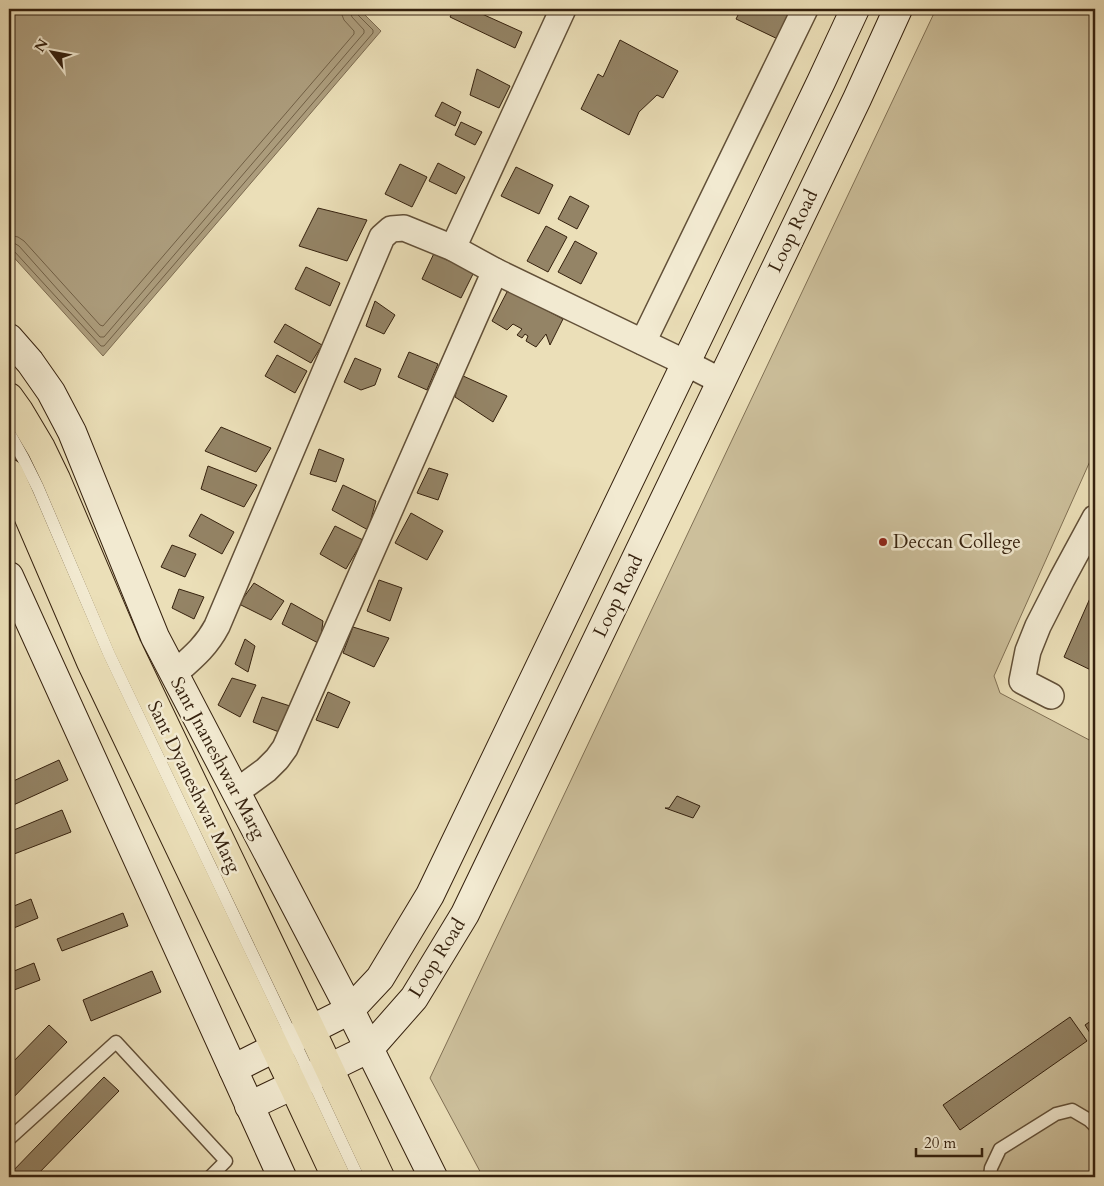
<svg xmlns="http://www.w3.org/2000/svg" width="1104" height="1186" font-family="Cardo,serif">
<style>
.green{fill:#ccbf9b;stroke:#807054}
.water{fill:#ad9e7e;stroke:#7d6c51}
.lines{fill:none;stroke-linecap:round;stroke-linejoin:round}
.shore{stroke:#716046;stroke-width:1}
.building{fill:#948466;stroke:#35210e}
.lane-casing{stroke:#625038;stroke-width:15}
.street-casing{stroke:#625038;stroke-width:28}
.secondary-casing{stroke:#35210e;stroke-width:30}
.primary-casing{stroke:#35210e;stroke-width:30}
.lane{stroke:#f2ead1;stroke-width:12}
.street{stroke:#f2ead1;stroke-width:25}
.secondary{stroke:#f2ead1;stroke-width:28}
.primary{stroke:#ebdfb8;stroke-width:28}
.poi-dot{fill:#8f2418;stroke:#f2ead1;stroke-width:2}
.labels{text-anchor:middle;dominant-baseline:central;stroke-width:5;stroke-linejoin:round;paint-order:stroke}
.street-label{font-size:19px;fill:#35210e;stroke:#f2ead1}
.poi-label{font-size:19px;fill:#35210e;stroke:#f2ead1;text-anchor:start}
</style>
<rect width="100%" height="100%" fill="#ebdfb8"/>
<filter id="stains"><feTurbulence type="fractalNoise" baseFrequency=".004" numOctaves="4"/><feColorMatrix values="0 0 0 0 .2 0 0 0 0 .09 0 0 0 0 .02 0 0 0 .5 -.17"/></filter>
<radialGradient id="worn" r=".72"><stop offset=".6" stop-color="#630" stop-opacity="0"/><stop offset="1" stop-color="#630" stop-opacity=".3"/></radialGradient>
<polygon class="green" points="936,9 1095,9 1095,450 994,676 1000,693 1095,743 1095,1177 483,1177 430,1078"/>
<polygon class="water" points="9,9 359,9 381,31 103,356 9,252"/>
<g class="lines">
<g class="shore">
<polyline points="9,235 18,237 24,241 100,325 103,326 354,34 354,31 344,20 342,15 342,9"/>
<polyline points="9,243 14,243 19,246 100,337 104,337 364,33 364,30 352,17 349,9"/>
<polyline points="9,249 14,251 101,346 104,346 373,33 373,30 357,14 356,9"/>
</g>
</g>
<g class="building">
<polygon points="454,9 471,9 522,32 515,48 450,17"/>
<polygon points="741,9 799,9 784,42 736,19"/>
<polygon points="620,40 678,71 663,98 657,95 639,112 629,135 581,109 598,74 603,77"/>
<polygon points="477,69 510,86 499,108 470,95"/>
<polygon points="442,102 461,112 455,126 435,116"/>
<polygon points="461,122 482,132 475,145 455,135"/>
<polygon points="438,163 465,177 456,194 429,181"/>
<polygon points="400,164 427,177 412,207 385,194"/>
<polygon points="516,167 553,185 539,214 501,196"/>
<polygon points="570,196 589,206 577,229 558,219"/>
<polygon points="318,208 367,220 347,261 299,246"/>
<polygon points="546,226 567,237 548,272 527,261"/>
<polygon points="575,241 597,253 581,284 558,272"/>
<polygon points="436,249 476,268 461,298 422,279"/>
<polygon points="306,267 340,283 330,306 295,289"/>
<polygon points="508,290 563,319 550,345 546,334 536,347 526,341 528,336 525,334 522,338 517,335 522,329 513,324 507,330 492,321"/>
<polygon points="375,301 395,315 384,334 366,326"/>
<polygon points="285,324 322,345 311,363 274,342"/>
<polygon points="409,352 438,364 427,390 398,377"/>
<polygon points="277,355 307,371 295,393 265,376"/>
<polygon points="355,358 381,369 375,385 361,390 344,382"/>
<polygon points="461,375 507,396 493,422 455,397"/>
<polygon points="221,427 271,448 256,472 205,451"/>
<polygon points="319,449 344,459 336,482 310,474"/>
<polygon points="208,466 257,485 244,507 201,489"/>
<polygon points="429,468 448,474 438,500 417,493"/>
<polygon points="343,485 376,501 368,530 332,510"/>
<polygon points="411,513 443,531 427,560 395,543"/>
<polygon points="201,514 234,532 222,554 189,536"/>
<polygon points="335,526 363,540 346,569 320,554"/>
<polygon points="172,545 196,554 185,577 161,567"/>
<polygon points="379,580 402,588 390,621 367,611"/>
<polygon points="254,583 284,601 271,620 239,604"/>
<polygon points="1095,587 1095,672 1064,657"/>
<polygon points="179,589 204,597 194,619 172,608"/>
<polygon points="291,603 323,621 320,644 282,624"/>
<polygon points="353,627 389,638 374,667 343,653"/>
<polygon points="245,639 255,646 248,672 235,664"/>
<polygon points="232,678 256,685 240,717 218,705"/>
<polygon points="328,692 350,702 338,728 316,720"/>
<polygon points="262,697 290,706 279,732 253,722"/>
<polygon points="59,760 68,780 9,807 9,783"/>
<polygon points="677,796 700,806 693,818 665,808 669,808"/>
<polygon points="62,810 71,832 9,856 9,832"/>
<polygon points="31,899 38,918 9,930 9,908"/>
<polygon points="123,913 128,926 62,951 57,939"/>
<polygon points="34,963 40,980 9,992 9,973"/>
<polygon points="152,971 161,992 91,1021 83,1000"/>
<polygon points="1070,1017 1087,1041 960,1130 943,1105"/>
<polygon points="1095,1018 1095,1041 1085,1025"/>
<polygon points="49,1025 67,1042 9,1102 9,1066"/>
<polygon points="104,1077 119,1091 35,1177 9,1177 9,1175"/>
</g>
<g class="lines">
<g class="lane-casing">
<g id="lane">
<polyline points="9,433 23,458 38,488 109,654 311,1077 358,1177"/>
<polyline points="9,1139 116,1042 226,1161 210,1177"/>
<polyline points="990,1177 991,1168 1000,1149 1056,1114 1072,1110 1089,1120 1095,1126"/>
</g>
</g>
<g class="street-casing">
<g id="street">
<polyline points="453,248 563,9"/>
<polyline points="643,342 805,9"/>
<path d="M174,674C192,658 206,647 217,626L382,237L391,229L404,228L453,248L495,271L686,363L721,381"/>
<polyline points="1051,696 1022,681 1028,651 1038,626 1062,579 1095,518"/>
<polyline points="236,792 266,770 277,759 285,748 495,271"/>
</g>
</g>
<g class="secondary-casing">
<g id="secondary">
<polyline points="9,338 30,362 51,392 72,432 155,637 350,1010 433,1177"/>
<polyline points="9,576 282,1177"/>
<polyline points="233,1069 350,1010 380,978 430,895 821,82 855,9"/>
<polyline points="249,1106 329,1068 370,1048 414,998 465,914 857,99 898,9"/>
</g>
</g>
<g class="primary-casing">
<g id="primary">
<polyline points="9,397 19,411 41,448 56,479 127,646 311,1030 380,1177"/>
<polyline points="9,473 20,497 91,662 293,1085 336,1177"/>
</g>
</g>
<use href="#lane" class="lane"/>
<use href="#street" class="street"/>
<use href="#secondary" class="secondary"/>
<use href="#primary" class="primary"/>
</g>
<circle class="poi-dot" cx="883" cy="542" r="5"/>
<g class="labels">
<g class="street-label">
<text transform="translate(793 231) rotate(-64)">Loop Road</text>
<text transform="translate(618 596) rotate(-64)">Loop Road</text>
<text transform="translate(218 758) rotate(62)">Sant Jnaneshwar Marg</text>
<text transform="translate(194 787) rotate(64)">Sant Dyaneshwar Marg</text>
<text transform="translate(437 958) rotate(-58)">Loop Road</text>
</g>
<g class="poi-label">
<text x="893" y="542">Deccan College</text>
</g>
</g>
<rect width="1104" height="1186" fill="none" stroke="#ebdfb8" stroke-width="30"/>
<rect x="10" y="10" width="1084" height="1166" fill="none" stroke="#35210e" stroke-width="2.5"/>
<rect x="15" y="15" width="1074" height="1156" fill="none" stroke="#35210e"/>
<g transform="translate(52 52) rotate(302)" stroke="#f2ead1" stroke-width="4" paint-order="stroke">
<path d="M0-4L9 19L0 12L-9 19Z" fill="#35210e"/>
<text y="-8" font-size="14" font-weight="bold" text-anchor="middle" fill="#35210e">N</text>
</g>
<path d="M916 1148v8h66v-8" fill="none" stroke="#35210e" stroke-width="2.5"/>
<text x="924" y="1148" font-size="15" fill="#35210e" stroke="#f2ead1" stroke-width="4" paint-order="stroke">20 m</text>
<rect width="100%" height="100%" filter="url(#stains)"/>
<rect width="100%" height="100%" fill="url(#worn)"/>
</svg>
